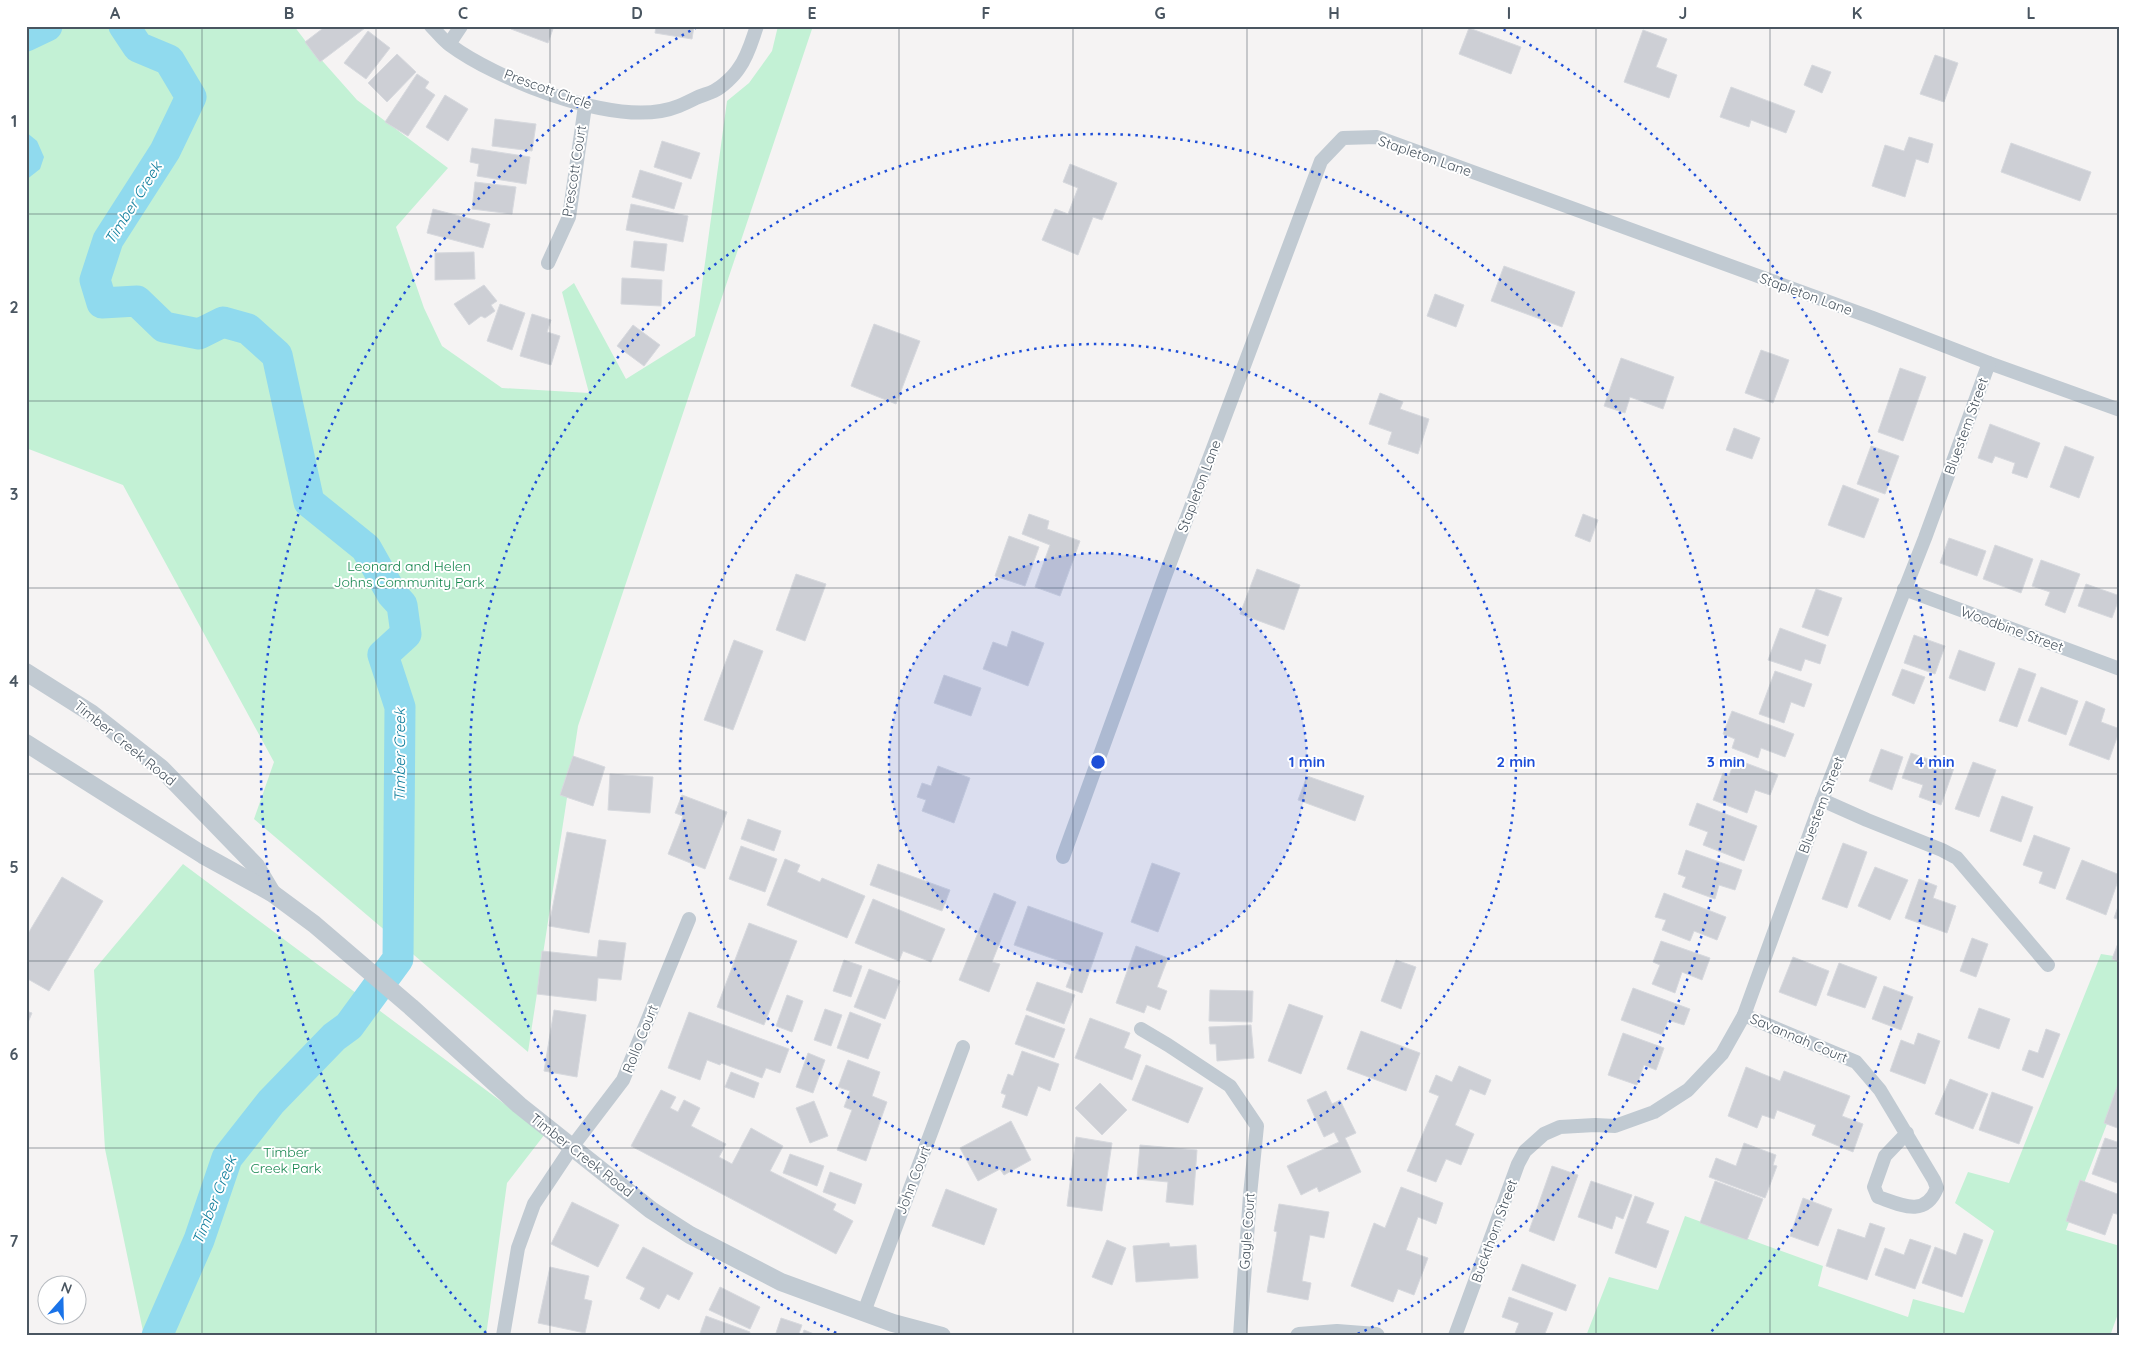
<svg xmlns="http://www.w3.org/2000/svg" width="2146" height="1362" font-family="Quicksand,sans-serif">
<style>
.green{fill:#c3f1d5}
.water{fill:#90daee}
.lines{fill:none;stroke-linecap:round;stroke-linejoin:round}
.river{stroke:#90daee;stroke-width:31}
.building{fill:#cdcfd5;stroke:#d7d9de}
.minor{stroke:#c1cad2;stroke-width:14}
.tertiary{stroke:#c1cad2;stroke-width:18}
.grid{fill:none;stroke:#4a5661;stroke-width:1;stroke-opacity:0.55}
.ring{fill:none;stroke:#1d4ed8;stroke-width:2.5;stroke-dasharray:2.5 5}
.labels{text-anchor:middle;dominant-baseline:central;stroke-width:4;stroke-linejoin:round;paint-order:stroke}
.street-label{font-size:14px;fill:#4a5661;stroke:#fff}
.park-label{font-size:14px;fill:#17864f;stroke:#fff}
.water-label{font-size:15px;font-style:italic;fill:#0c7c9b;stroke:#fff}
.centre{fill:#1d4ed8;stroke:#fff;stroke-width:2.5}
.ring-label{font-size:15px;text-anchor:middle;font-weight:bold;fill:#1d4ed8;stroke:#fff;stroke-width:4;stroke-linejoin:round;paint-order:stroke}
.neatline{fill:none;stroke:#4a5661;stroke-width:2}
.grid-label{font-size:16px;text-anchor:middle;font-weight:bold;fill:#4a5661}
</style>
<rect width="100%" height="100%" fill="#f5f3f3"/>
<g class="green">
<polygon points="26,26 294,26 310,47 357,100 448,168 396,227 424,308 442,346 502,388 589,393 562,292 574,283 626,379 695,336 727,101 749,83 772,51 778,26 813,26 578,726 528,1052 254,819 274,762 123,485 26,448"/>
<polygon points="183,864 545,1134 507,1183 486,1336 144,1336 105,1149 94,970"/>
<polygon points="2101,954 2120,957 2120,1090 2066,1230 2120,1246 2120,1308 2110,1336 1586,1336 1609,1277 1658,1290 1685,1216 1823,1266 1818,1286 1908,1317 1913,1299 1964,1313 1994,1231 1955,1203 1968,1172 2009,1183"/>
</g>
<polygon class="water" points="26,132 37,141 44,157 40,169 26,180"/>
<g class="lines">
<g class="river">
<polyline points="124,26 138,47 169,60 191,97 165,151 108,240 95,280 102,303 137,301 164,327 199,334 223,322 248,329 277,355 309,502 366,548 392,594 402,605 406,634 383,655 400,707 398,959 349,1026 334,1037 271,1102 227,1158 199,1240 157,1336"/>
<polyline points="26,36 47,26"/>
</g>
</g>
<g class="building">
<polygon points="326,26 364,26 365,28 320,62 305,42"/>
<polygon points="512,26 554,26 548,43 511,29"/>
<polygon points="656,26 694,26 692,39 655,33"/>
<polygon points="1469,28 1521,47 1511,74 1459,54"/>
<polygon points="1643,30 1667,39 1656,67 1677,75 1669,98 1624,82"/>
<polygon points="368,31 390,48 366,79 344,63"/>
<polygon points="397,54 416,72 387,102 368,83"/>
<polygon points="1935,55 1958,63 1944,102 1920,94"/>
<polygon points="1812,65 1831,72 1822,93 1804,85"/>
<polygon points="417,74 429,82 425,88 435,95 408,136 385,122"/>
<polygon points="1731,87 1795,111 1786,133 1751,120 1749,127 1720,117"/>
<polygon points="445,95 468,109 448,141 426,127"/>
<polygon points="495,119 536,124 532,151 492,146"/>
<polygon points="1909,137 1933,144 1928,163 1916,159 1905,197 1872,186 1885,145 1904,151"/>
<polygon points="662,141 700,153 691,179 654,167"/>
<polygon points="2011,143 2091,172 2080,201 2001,172"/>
<polygon points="472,148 530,157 526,184 477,176 479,164 470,162"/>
<polygon points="1070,164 1117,183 1102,220 1093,217 1078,255 1042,240 1055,209 1068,214 1078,188 1063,182"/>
<polygon points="640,170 682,183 674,209 632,197"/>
<polygon points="475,182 516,187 512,214 472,209"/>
<polygon points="631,204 688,216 683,242 626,230"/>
<polygon points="433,209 490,224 483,248 427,233"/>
<polygon points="634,241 667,244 664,271 631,267"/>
<polygon points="474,252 475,279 435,280 435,253"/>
<polygon points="1504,266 1575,292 1562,327 1491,301"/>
<polygon points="622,278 662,280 661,306 621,304"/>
<polygon points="484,285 497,301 491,305 495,311 485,318 481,316 469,325 454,304"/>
<polygon points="1435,294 1464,305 1456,327 1427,316"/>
<polygon points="500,304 525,313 512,350 487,341"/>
<polygon points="532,314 551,320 547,332 560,336 551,365 520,356"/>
<polygon points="874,324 920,341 896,404 851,386"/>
<polygon points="633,325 660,345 644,366 617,346"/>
<polygon points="1761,350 1789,360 1773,403 1745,393"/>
<polygon points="1621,358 1674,377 1663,409 1630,397 1625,413 1604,406"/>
<polygon points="1900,368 1926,377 1903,441 1878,432"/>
<polygon points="1380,393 1403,402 1400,409 1429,419 1418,454 1388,444 1392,432 1369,424"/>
<polygon points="1990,424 2040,443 2027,478 2012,473 2015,463 1995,456 1992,463 1978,458"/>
<polygon points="1734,428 1760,438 1752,459 1726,450"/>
<polygon points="1871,446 1899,456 1885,494 1857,484"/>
<polygon points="2065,446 2094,457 2079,498 2050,487"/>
<polygon points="1843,485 1879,499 1864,538 1828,525"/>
<polygon points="1029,514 1049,521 1047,529 1080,541 1060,596 1035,587 1050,545 1022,534"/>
<polygon points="1583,514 1598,520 1590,542 1575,536"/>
<polygon points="1009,536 1039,547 1025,586 995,576"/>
<polygon points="1949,538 1986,551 1977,576 1940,563"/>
<polygon points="1995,545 2033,559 2021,593 1983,579"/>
<polygon points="2041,560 2080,574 2065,613 2045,605 2050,592 2032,586"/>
<polygon points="1257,569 1300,585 1284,630 1240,614"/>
<polygon points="796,574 826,584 805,641 776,630"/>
<polygon points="2086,584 2120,596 2112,618 2078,606"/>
<polygon points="1816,589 1842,598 1828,636 1802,627"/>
<polygon points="1780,628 1826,645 1820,664 1805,659 1801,671 1768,660"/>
<polygon points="1012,631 1044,643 1028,686 983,669 993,642 1007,647"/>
<polygon points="1914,635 1945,646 1935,674 1904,663"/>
<polygon points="734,640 763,651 733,730 704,720"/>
<polygon points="1959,650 1995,663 1985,691 1949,678"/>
<polygon points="2019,668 2036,674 2017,727 1999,721"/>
<polygon points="1902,669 1925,677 1914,704 1892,695"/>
<polygon points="1775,671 1812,684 1804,707 1791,702 1784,723 1759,714"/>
<polygon points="944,675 981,688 971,716 934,703"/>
<polygon points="2041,687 2078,701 2066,735 2028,721"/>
<polygon points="2086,701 2105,709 2101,722 2120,729 2109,760 2069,745"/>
<polygon points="1732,711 1794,734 1785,757 1761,748 1758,758 1732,748 1735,739 1723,734"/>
<polygon points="1881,749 1903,757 1892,790 1869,781"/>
<polygon points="1911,753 1954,768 1941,805 1919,797 1923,785 1902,778"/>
<polygon points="573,756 605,767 593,806 560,795"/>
<polygon points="1735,759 1778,775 1770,795 1755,790 1747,813 1713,800 1723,773 1729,776"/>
<polygon points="1973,762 1996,770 1979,817 1955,809"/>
<polygon points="938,766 970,778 954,823 922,811 926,800 917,797 922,783 931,786"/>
<polygon points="610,774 653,777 650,813 608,810"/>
<polygon points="1307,776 1364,796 1355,821 1298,800"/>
<polygon points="682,795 727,812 705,869 668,854 683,816 675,813"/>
<polygon points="2002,796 2033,807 2021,842 1990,831"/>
<polygon points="1697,803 1757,826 1744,861 1703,845 1708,832 1689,825"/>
<polygon points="748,819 781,831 774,851 741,839"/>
<polygon points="567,832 606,840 589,933 549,926"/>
<polygon points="2034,835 2070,848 2055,889 2039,883 2043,872 2023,865"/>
<polygon points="1843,843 1867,852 1847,908 1822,899"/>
<polygon points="741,846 777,859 765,892 729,879"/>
<polygon points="1686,850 1742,870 1735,890 1719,885 1715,899 1682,887 1686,877 1678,874"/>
<polygon points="785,859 800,865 797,872 820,882 822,878 865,896 847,938 767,905"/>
<polygon points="2082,860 2120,875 2106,915 2066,899"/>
<polygon points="1152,863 1180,873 1158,932 1131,922"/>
<polygon points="878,864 950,890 942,911 870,885"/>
<polygon points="1875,867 1908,880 1890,920 1858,906"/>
<polygon points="62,877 103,901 49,991 26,978 26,937"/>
<polygon points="1919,879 1937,886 1933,898 1956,906 1947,933 1905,918"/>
<polygon points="994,893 1016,902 992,962 1000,964 989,992 959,980"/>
<polygon points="1664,893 1726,917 1717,940 1694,931 1690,941 1662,930 1666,920 1655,917"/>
<polygon points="873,899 945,929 931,962 903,951 899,961 855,943"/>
<polygon points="2120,901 2120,920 2114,918"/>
<polygon points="1028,906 1103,933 1082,993 1066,987 1074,966 1014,945"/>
<polygon points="749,923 797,941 764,1025 717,1007"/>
<polygon points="1972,938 1988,944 1976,977 1960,971"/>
<polygon points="2120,938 2120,962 2112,959"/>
<polygon points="599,940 626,943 621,980 598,978 596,1001 537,994 542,951 597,957"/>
<polygon points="1661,941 1710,958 1702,980 1682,972 1675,993 1652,984 1660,965 1653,962"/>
<polygon points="1136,946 1168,958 1157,987 1167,991 1160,1010 1147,1005 1144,1013 1116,1003"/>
<polygon points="1793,957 1829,971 1816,1006 1779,992"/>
<polygon points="844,960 862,966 851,997 833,991"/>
<polygon points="1396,960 1416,967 1401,1009 1381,1001"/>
<polygon points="1839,963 1877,977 1865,1008 1827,995"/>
<polygon points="869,969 900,981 885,1019 854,1007"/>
<polygon points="1037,982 1075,995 1064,1024 1026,1010"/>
<polygon points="1884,986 1913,997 1901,1030 1872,1019"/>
<polygon points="1633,988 1690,1009 1684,1025 1668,1020 1662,1035 1621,1020"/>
<polygon points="1210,990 1253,991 1252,1022 1209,1021"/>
<polygon points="787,995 803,1001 792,1032 776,1026"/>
<polygon points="1289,1004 1323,1016 1301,1074 1268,1061"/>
<polygon points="1979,1008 2010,1019 1999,1049 1968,1038"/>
<polygon points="825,1009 842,1015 831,1046 814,1040"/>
<polygon points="554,1010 586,1015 577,1077 544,1071"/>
<polygon points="26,1011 32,1013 26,1027"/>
<polygon points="689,1012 789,1049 780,1073 766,1068 762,1078 721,1063 720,1065 707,1060 700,1080 668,1068"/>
<polygon points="850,1012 881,1024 868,1059 837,1048"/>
<polygon points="1026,1015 1065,1029 1054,1058 1015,1044"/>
<polygon points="1090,1018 1130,1033 1124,1048 1141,1055 1132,1080 1075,1058"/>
<polygon points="1251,1025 1254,1058 1217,1061 1216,1044 1210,1044 1209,1027"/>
<polygon points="2046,1029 2060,1034 2043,1078 2022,1070 2029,1050 2038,1053"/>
<polygon points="1361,1031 1420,1053 1406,1091 1347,1069"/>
<polygon points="1623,1033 1664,1048 1656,1070 1644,1065 1637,1085 1608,1075"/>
<polygon points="1918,1033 1940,1041 1925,1084 1890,1071 1901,1040 1914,1045"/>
<polygon points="1022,1051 1059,1064 1050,1091 1038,1086 1027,1116 1002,1107 1006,1095 1001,1093 1008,1074 1013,1076"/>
<polygon points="808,1053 825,1060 813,1093 796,1087"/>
<polygon points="848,1060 880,1072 872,1096 887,1102 866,1161 837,1150 852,1110 844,1107 850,1091 838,1087"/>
<polygon points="1146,1065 1203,1088 1188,1123 1132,1100"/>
<polygon points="1459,1066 1491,1080 1485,1095 1470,1089 1455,1125 1474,1134 1461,1165 1446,1159 1436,1182 1407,1171 1439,1096 1429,1092 1436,1075 1452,1082"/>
<polygon points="1746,1067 1780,1081 1784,1071 1850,1096 1842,1116 1863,1124 1853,1152 1812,1135 1816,1125 1777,1110 1774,1119 1762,1115 1757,1128 1728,1116"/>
<polygon points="731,1072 759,1083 754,1098 725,1087"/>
<polygon points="1950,1079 1988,1094 1973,1129 1935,1114"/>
<polygon points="1100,1083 1127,1110 1102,1135 1075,1108"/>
<polygon points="2118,1084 2120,1084 2120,1129 2104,1123"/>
<polygon points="661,1090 676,1097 670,1108 678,1112 684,1100 700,1108 691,1126 726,1144 719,1157 732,1164 751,1128 783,1146 770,1171 836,1204 833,1210 853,1221 836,1254 631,1146"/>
<polygon points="1326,1091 1332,1104 1340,1100 1356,1133 1345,1138 1361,1172 1319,1192 1317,1187 1301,1195 1287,1166 1339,1142 1334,1132 1324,1137 1307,1100"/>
<polygon points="1992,1092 2033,1107 2019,1144 1979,1130"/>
<polygon points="814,1101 828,1136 810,1143 796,1108"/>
<polygon points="1011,1121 1031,1160 1004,1175 1000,1169 978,1181 960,1148"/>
<polygon points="1076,1137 1112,1143 1102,1211 1067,1206"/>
<polygon points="2105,1138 2120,1143 2120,1184 2092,1174"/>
<polygon points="1744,1143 1776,1155 1773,1165 1777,1166 1765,1198 1709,1177 1716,1158 1736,1166"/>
<polygon points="1140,1145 1197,1150 1193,1205 1166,1202 1168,1182 1137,1179"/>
<polygon points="790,1154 824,1166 817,1186 783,1173"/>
<polygon points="1552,1166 1578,1175 1554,1241 1529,1231"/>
<polygon points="830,1172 862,1184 855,1204 823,1192"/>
<polygon points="2080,1180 2120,1195 2120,1215 2113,1213 2105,1235 2066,1221"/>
<polygon points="1591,1181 1632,1195 1623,1219 1616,1216 1612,1229 1578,1217"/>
<polygon points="1715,1181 1763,1199 1747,1240 1700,1223"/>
<polygon points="1401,1187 1443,1203 1436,1224 1418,1217 1406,1250 1428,1258 1414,1295 1398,1289 1393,1302 1351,1286 1374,1223 1385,1228"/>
<polygon points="946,1189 997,1209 984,1245 932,1226"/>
<polygon points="1635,1196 1654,1203 1646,1223 1669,1231 1656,1268 1615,1253"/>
<polygon points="1803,1198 1832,1209 1818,1246 1790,1236"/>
<polygon points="572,1202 619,1225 598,1267 551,1244"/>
<polygon points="1279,1204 1329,1212 1324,1238 1310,1235 1302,1281 1311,1283 1308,1300 1267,1292 1277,1232 1274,1231"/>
<polygon points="1870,1223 1885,1228 1867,1280 1826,1266 1838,1229 1865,1238"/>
<polygon points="1964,1233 1983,1240 1962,1297 1922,1283 1935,1247 1956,1255"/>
<polygon points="1910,1239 1931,1246 1915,1289 1875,1275 1885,1248 1904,1255"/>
<polygon points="1107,1240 1126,1248 1112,1285 1092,1277"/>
<polygon points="1169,1243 1170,1247 1196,1245 1198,1278 1136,1282 1133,1246"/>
<polygon points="643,1247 693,1273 679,1300 667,1294 659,1309 640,1299 645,1288 626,1278"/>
<polygon points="1522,1264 1576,1285 1566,1311 1512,1290"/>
<polygon points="550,1267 589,1276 584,1299 592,1301 585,1333 538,1323"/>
<polygon points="720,1287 760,1307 750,1329 709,1310"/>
<polygon points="1509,1297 1553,1313 1544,1336 1514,1336 1519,1323 1502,1317"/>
<polygon points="706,1316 750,1332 749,1336 699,1336"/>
<polygon points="781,1318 802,1325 798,1336 775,1336"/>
<polygon points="804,1330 819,1336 802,1336"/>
</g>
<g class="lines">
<g class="minor">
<path d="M431,26C437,32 443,40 450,45C496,79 603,121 661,111C674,109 684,104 696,98C702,95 708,94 714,91C722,87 734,76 739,68C748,56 752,40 757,26"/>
<polyline points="449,44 461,26"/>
<polyline points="548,263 569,217 585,106"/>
<polyline points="1904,589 2120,669"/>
<polyline points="1822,800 1867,820 1942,850 1957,858 2048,965"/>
<polyline points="1063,857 1165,576 1321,161 1343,138 1377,137 1873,318 1989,363 2120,410"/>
<path d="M1744,1015L1856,1062L1880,1090L1934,1180L1937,1188C1925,1218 1901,1205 1878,1197L1874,1187L1885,1156L1907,1133"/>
<polyline points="1141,1029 1168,1045 1230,1086 1257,1126 1250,1195 1240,1336"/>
<polyline points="864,1312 963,1047"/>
<polyline points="503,1336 518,1248 534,1204 572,1147 623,1080 689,919"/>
<polyline points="1455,1336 1518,1164 1525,1151 1544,1134 1560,1127 1595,1125 1615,1126 1654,1112 1688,1090 1722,1054 1744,1015 1822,800 1925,538 1989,363"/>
</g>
<g class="tertiary">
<polyline points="26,672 91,713 161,768 256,866 272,893"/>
<polyline points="26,743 203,855 272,893 314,924 411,1007 519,1105 651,1210 690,1235 781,1282 893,1323 942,1336"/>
<polyline points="1299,1336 1337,1333 1376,1336"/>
</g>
</g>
<path class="grid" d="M202,26V1336M376,26V1336M550,26V1336M724,26V1336M899,26V1336M1073,26V1336M1247,26V1336M1422,26V1336M1596,26V1336M1770,26V1336M1944,26V1336M26,214H2120M26,401H2120M26,588H2120M26,774H2120M26,961H2120M26,1148H2120"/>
<circle cx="1098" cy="762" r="209" fill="#1d4ed8" fill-opacity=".12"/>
<g class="ring">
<circle cx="1098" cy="762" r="209"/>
<circle cx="1098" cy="762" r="418"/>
<path d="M843 1336A628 628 0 1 1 1353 1336"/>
<path d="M486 1333A837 837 0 0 1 699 26M1497 26A837 837 0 0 1 1710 1333"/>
</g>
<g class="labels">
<g class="street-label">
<text transform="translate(548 89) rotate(20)">Prescott Circle</text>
<text transform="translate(1425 156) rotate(19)">Stapleton Lane</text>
<text transform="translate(574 171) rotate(-81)">Prescott Court</text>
<text transform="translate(1806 294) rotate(20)">Stapleton Lane</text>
<text transform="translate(1966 426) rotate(-70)">Bluestem Street</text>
<text transform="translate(1199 486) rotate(-69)">Stapleton Lane</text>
<text transform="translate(2012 629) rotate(20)">Woodbine Street</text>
<text transform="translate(125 743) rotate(39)">Timber Creek Road</text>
<text transform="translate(1821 805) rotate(-69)">Bluestem Street</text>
<text transform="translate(1799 1038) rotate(23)">Savannah Court</text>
<text transform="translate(640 1039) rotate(-68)">Rollo Court</text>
<text transform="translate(582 1155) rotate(38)">Timber Creek Road</text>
<text transform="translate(913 1180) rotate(-69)">John Court</text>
<text transform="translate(1247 1231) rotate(-86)">Gayle Court</text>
<text transform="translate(1494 1231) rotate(-70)">Buckthorn Street</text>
</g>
<g class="park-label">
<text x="409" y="566">Leonard and Helen<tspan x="409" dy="16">Johns Community Park</tspan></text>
<text x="286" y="1152">Timber<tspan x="286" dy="16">Creek Park</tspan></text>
</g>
<g class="water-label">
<text transform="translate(133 203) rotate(-58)">Timber Creek</text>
<text transform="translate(399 755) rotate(-90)">Timber Creek</text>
<text transform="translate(214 1200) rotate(-68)">Timber Creek</text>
</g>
</g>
<circle cx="1098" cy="762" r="8" class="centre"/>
<g class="ring-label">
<text x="1307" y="767">1 min</text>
<text x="1516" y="767">2 min</text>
<text x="1726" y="767">3 min</text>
<text x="1935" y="767">4 min</text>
</g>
<rect width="2146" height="1362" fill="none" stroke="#ffffff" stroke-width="55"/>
<g transform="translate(62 1300) rotate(20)"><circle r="24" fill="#ffffff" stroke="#b7bbc0"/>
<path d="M0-4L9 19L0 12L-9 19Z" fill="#1a73e8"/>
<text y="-8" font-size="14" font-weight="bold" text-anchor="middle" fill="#4a5661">N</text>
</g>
<rect x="28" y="28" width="2090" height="1306" class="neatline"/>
<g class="grid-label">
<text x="115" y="19">A</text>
<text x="289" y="19">B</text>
<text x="463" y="19">C</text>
<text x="637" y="19">D</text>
<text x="812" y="19">E</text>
<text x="986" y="19">F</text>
<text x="1160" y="19">G</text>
<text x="1334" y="19">H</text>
<text x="1509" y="19">I</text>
<text x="1683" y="19">J</text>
<text x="1857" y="19">K</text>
<text x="2031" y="19">L</text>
<text x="14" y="127">1</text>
<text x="14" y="313">2</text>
<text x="14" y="500">3</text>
<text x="14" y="687">4</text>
<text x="14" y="873">5</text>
<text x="14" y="1060">6</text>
<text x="14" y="1247">7</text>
</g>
</svg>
